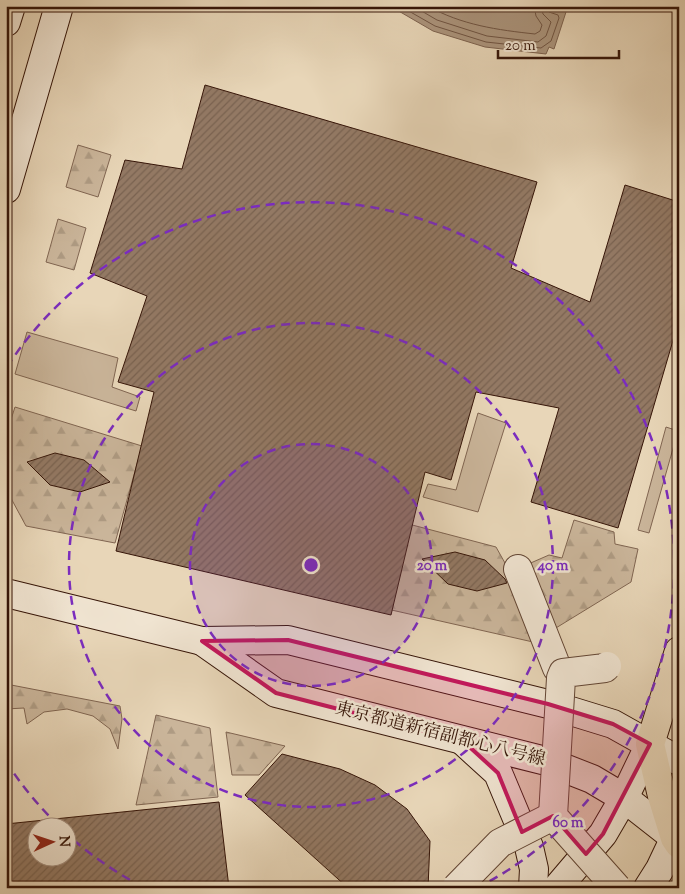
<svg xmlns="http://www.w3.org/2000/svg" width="685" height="894" font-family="'Sorts Mill Goudy','Noto Serif JP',serif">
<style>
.grass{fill:#cab59a;stroke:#806551}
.forest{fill:url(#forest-firs);stroke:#806551}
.water{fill:#ab947c;stroke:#7c614e}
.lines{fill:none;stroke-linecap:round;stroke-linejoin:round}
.shore{stroke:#705442;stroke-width:1}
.building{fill:url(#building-hatch);stroke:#361508;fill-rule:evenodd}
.street-casing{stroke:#624534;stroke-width:30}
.secondary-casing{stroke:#361508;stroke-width:30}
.primary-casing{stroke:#361508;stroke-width:30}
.street{stroke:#f0e4d1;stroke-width:28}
.secondary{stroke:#f0e4d1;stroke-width:28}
.primary{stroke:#e8d6b8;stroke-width:28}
.street-bridge-casing{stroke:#624534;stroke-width:30;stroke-linecap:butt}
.street-bridge{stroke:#f0e4d1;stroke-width:28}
.marked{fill:#c2185b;fill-opacity:0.2;stroke:#c2185b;stroke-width:4;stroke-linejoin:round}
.ring{fill:none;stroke:#7b2cbf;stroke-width:2.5;stroke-dasharray:9 6}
.labels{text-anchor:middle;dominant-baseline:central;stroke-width:5;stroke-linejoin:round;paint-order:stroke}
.street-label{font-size:18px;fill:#361508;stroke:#f0e4d1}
.centre{fill:#7b2cbf;stroke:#f0e4d1;stroke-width:2.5}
.ring-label{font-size:15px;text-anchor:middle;font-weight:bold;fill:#7b2cbf;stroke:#f0e4d1;stroke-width:5;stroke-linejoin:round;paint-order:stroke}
</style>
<defs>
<pattern id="forest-firs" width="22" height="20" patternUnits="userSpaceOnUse" patternTransform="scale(1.25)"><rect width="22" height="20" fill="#cab59a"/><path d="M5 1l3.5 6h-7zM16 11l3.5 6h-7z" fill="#ae9b83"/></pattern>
<pattern id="building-hatch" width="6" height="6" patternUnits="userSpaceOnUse" patternTransform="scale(1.25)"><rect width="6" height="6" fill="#937964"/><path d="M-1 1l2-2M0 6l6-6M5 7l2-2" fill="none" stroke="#796250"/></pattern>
</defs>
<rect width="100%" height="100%" fill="#e8d6b8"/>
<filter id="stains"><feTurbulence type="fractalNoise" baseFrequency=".004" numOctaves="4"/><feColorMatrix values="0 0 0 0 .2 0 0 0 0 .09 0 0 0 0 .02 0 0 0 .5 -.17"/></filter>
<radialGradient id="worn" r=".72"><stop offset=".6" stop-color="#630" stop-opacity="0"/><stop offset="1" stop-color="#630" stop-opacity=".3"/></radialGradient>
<g class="grass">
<polygon points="27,332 118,358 112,387 140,397 136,411 15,374"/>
<polygon points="478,413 506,423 478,512 423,497 428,484 456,490"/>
<polygon points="666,427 678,431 649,533 638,530"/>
</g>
<g class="forest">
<polygon points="78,145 111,155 98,197 66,187"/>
<polygon points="58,219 86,228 74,270 46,262"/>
<polygon points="15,407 142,446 115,543 26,526 6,489 6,435"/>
<polygon points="359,511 496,547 510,572 549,555 562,558 574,520 614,532 615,544 638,549 631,582 533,642 334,597"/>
<polygon points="6,684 120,706 122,719 118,749 110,729 93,716 67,709 44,712 27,724 24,708 6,709"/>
<polygon points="156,715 210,728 218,797 136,805"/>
<polygon points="226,732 285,746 259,775 232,775"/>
</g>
<polygon class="water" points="390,6 545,6 566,12 554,49 549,47 546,54 485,47 433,31"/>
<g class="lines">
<g class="shore">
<polyline points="400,6 435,26 486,42 541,48 551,41 559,18 558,15 549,12 548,6"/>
<polyline points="413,6 437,20 487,36 538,42 546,36 551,22 543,14 541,6"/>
<path d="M428,6C461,25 498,30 535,34L540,31L542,25L536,16L534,6"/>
</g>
</g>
<g class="building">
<polygon points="205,85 537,182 511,268 590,302 625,185 679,202 679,320 618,528 531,502 559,408 476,392 451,480 425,472 391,615 116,551 154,392 118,382 147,296 90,273 125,160 182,169"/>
<polygon points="55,453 84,460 110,482 80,492 50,485 27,462"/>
<polygon points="455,552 485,560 505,579 507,583 477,591 448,584 422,559"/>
<polygon points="282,754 340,769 375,785 407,809 430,841 428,888 348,888 245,795"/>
<path d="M219,802L229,888H6V824ZM38,826H68V856H38Z"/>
</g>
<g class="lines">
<g class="street-casing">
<polyline id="street" points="518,569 557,668 563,673"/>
</g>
<g class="secondary-casing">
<g id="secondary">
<polyline points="6,22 11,6"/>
<polyline points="6,189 59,6"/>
<polyline points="6,593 202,641 288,640 548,704 613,724 679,761"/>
<polyline points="202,641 276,693 546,761 592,779 624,798 675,838"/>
<polyline points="464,742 498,773 529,847 534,869 533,888"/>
<polyline points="557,888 603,834 624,798 650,744"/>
<polyline points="648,888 660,869 679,829"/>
</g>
</g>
<g class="primary-casing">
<polyline id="primary" points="679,651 650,744 662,796 675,838 679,844"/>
</g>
<use href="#street" class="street"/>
<use href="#secondary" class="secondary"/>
<use href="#primary" class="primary"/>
<g class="street-bridge-casing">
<g id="street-bridge">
<polyline points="607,666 605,668 563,673 561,678 553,816 617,888"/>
<polyline points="456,888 500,843 553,816"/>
</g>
</g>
<use href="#street-bridge" class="street-bridge"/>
</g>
<path class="marked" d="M288,640L548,704L613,724L650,744L603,834L586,854L553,816L522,832L498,773L463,741L276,693L202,641Z"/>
<circle cx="311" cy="565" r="121" fill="#7b2cbf" fill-opacity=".12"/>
<g class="ring">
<circle cx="311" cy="565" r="121"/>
<circle cx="311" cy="565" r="242"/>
<path d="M143 887A363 363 0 0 1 68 835M59 826A363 363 0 0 1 7 763M7 367A363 363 0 1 1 479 887"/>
</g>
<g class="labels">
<g class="street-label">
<text transform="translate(440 735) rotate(14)">東京都道新宿副都心八号線</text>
</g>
</g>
<circle cx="311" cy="565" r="8" class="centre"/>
<g class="ring-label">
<text x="432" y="570">20 m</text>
<text x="553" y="570">40 m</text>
<text x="568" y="827">60 m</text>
</g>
<rect width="685" height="894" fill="none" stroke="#e8d6b8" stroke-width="25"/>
<rect x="8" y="8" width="670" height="879" fill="none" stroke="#361508" stroke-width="2.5"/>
<rect x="12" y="12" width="660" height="869" fill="none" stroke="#361508"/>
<g transform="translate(52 842) rotate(87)"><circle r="24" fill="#f0e4d1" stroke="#a69181"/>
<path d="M0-4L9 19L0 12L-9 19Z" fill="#8f2418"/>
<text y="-8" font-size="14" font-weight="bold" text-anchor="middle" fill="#361508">N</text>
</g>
<path d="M498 50v8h121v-8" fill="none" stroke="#361508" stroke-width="2.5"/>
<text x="505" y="50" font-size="15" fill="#361508" stroke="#f0e4d1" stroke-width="4" paint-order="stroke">20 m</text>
<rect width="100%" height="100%" filter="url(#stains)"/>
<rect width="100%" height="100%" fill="url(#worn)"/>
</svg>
